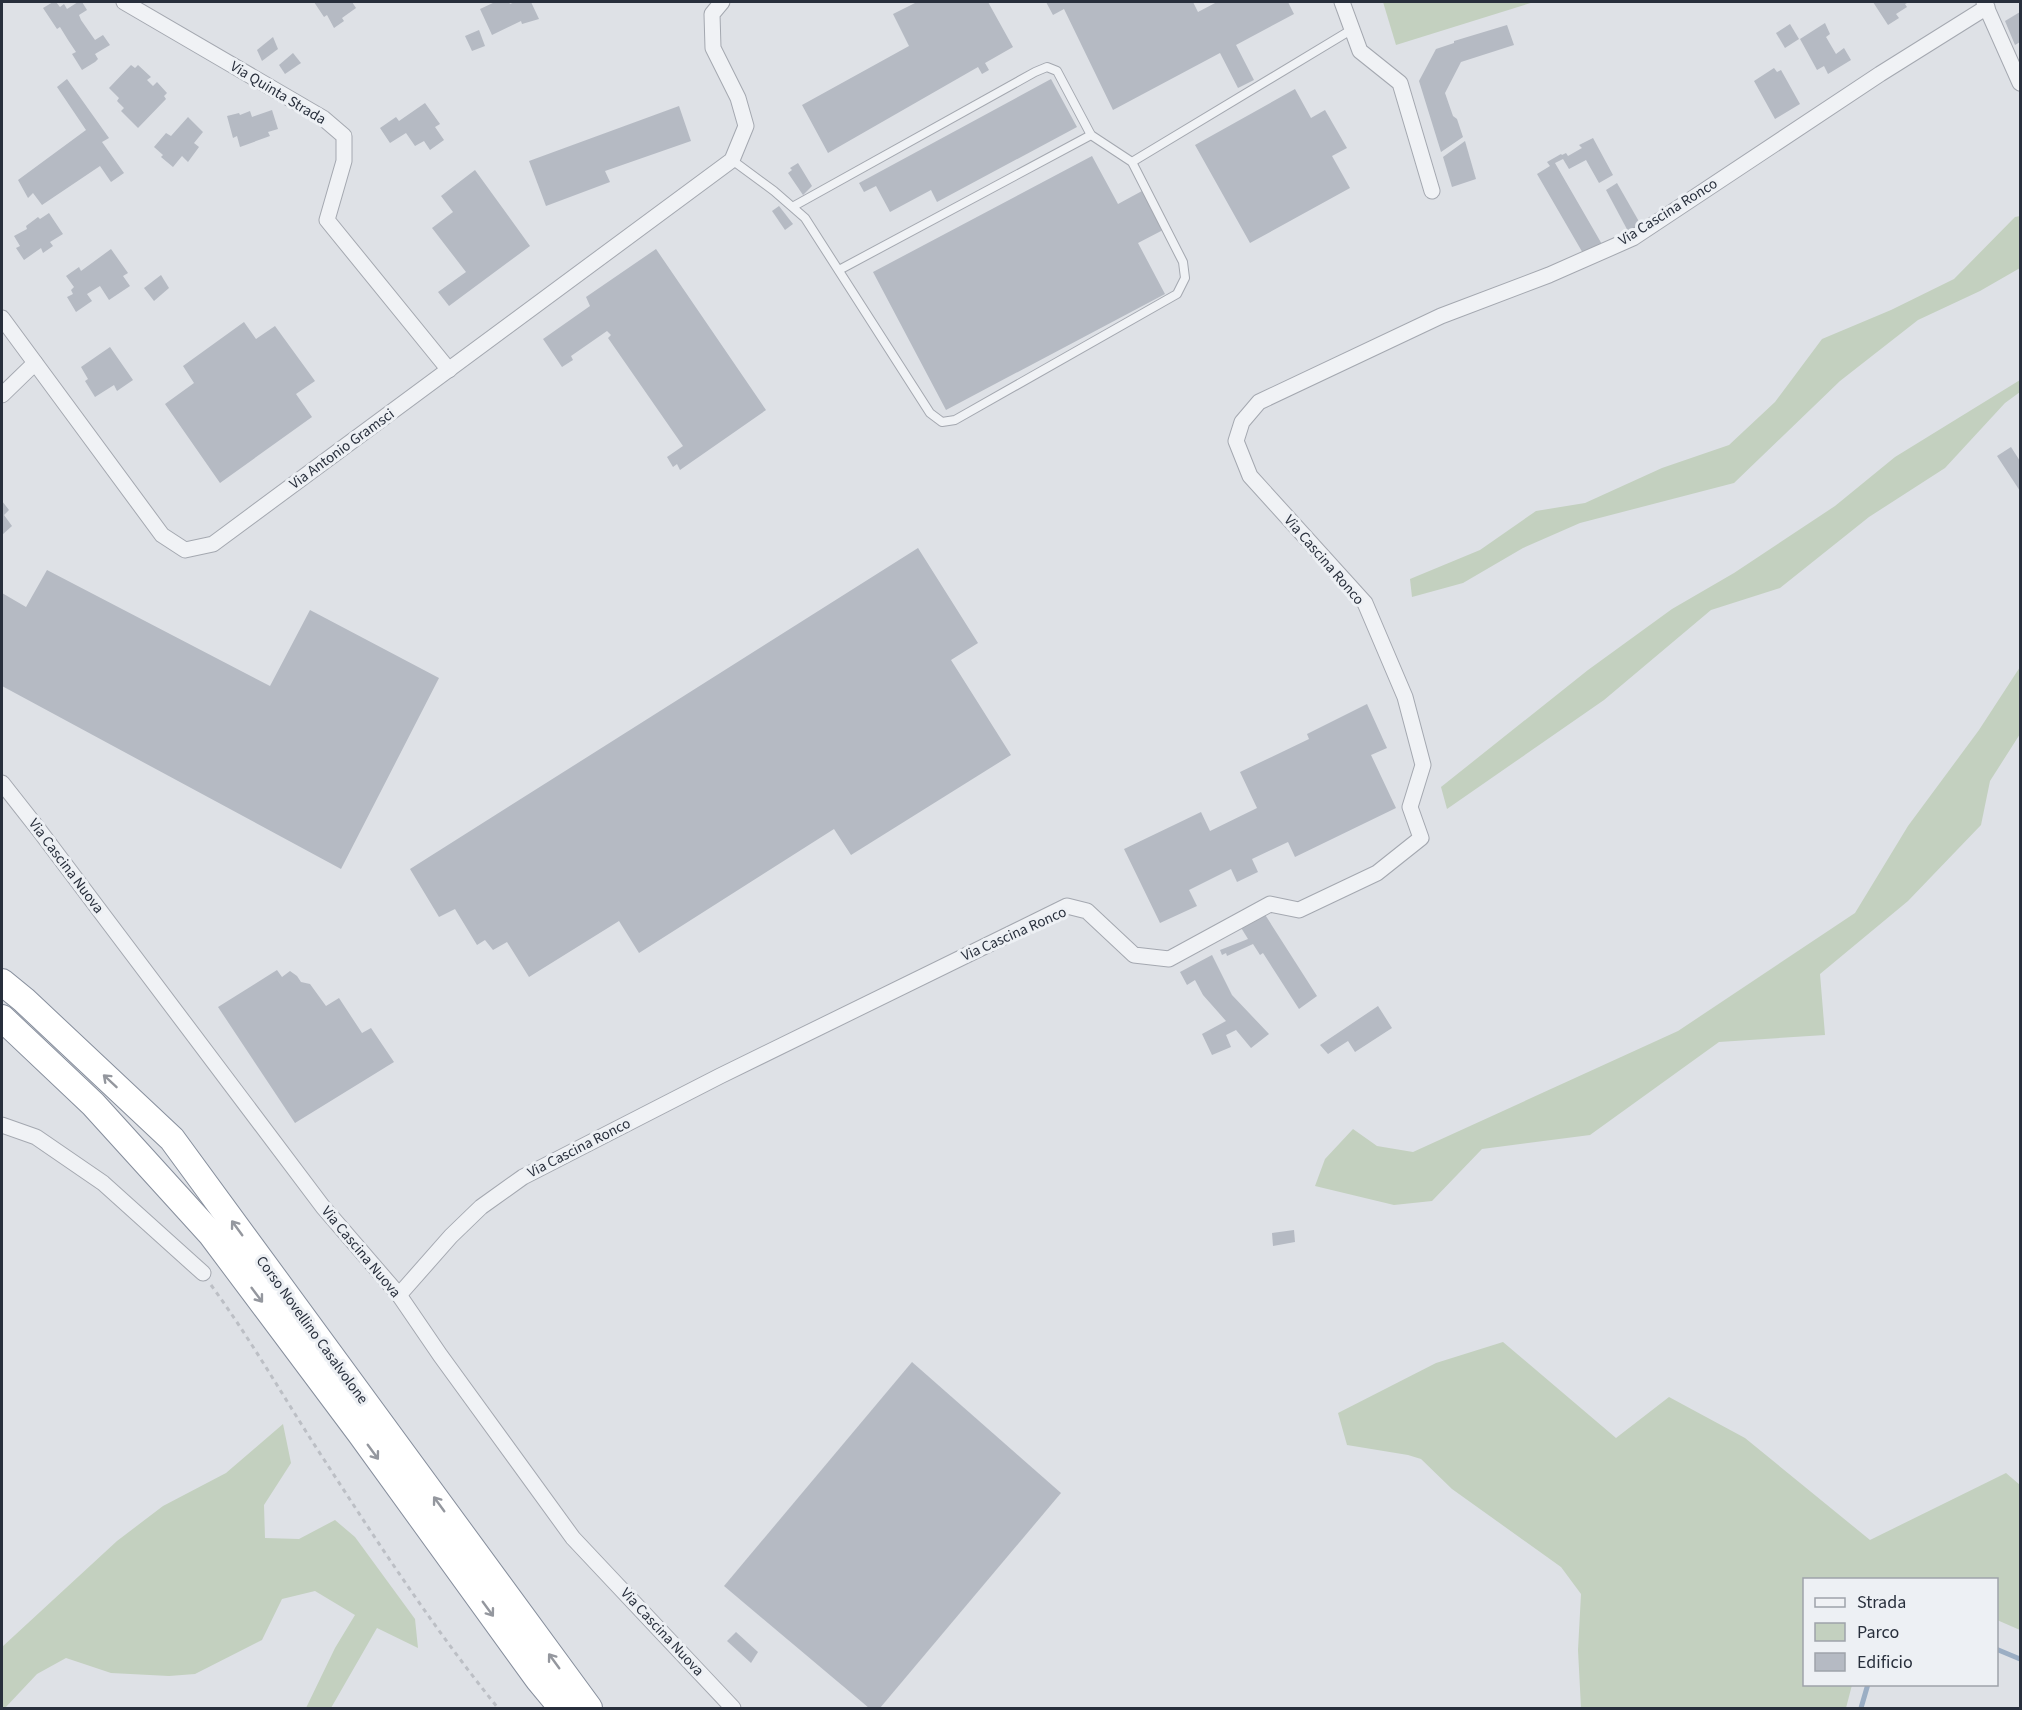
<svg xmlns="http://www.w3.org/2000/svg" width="2022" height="1710" font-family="'Source Sans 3',sans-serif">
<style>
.green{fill:#c3d0bf}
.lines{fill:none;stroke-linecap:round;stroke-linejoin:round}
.stream{stroke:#9baec4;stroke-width:5}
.building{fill:#b5bac3}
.service-casing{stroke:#a4a8b0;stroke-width:10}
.minor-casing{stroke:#a4a8b0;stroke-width:17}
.trunk-casing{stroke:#868e9c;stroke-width:28}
.path{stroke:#bcbfc5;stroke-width:3;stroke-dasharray:4.5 4.5;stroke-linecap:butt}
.service{stroke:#f0f2f5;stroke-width:8}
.minor{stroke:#f0f2f5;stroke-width:15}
.trunk{stroke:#fff;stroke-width:26}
.oneway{stroke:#94979e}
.labels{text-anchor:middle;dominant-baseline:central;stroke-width:6;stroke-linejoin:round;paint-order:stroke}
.street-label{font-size:15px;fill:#282f3c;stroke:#edf0f4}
</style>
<rect width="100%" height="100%" fill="#dee1e6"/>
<g class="green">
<polygon points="1383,2 1534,2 1396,45"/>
<polygon points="2020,216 2020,268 1980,291 1918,320 1840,381 1734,483 1580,523 1523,548 1463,583 1412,597 1410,579 1480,550 1536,511 1585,503 1662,468 1729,445 1775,402 1822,339 1891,310 1954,279 2015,217"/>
<polygon points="2020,380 2020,392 2005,403 1945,468 1869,517 1780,588 1711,610 1604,700 1447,809 1441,787 1588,670 1672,609 1734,573 1835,506 1895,457"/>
<polygon points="2020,667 2020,734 1990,781 1981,825 1908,901 1820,974 1825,1035 1719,1042 1590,1135 1482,1149 1432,1201 1394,1205 1315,1186 1325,1159 1353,1129 1377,1146 1413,1152 1678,1031 1855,913 1908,826 1979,730"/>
<polygon points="1503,1342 1616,1438 1669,1397 1745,1438 1870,1540 2006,1473 2020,1485 2020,1630 1997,1620 1996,1580 1804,1580 1804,1684 1852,1685 1846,1708 1581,1708 1578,1650 1581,1594 1561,1567 1452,1489 1421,1459 1408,1455 1347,1445 1338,1413 1436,1363"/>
<polygon points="283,1424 291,1463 264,1505 265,1538 299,1539 335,1520 355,1537 415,1619 418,1648 377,1628 331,1708 306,1708 335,1648 355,1615 315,1591 282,1599 262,1640 195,1674 169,1676 111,1673 66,1658 37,1674 5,1708 2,1708 2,1647 117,1541 163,1506 226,1473"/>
</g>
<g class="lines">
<g class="stream">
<polyline points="1996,1649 2020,1659"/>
<polyline points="1861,1708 1868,1684"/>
</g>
</g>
<g class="building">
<polygon points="53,2 56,2 60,7 64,4 67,9 78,2 82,2 87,10 79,15 81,20 95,40 103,35 110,45 95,54 98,59 95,62 82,70 72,54 76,52 68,40 60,27 57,29 43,8"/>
<polygon points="314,2 352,2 356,8 342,18 344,21 334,28 327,15 324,17"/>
<polygon points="495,2 509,2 510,4 515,2 531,2 539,19 522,24 521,21 492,35 480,9"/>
<polygon points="917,2 988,2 1013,47 985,63 989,70 982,74 978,67 828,153 802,105 909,46 893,14"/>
<polygon points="1046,2 1193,2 1198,12 1217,2 1288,2 1294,14 1236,45 1254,80 1238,88 1220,53 1113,110 1064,9 1053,15"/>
<polygon points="1873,2 1909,2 1905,4 1907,7 1896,14 1899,18 1888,25"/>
<polygon points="2020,12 2020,42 2015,45 2005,21"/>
<polygon points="1825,23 1830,34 1826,37 1836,54 1844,48 1851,60 1828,74 1824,66 1817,70 1800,39"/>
<polygon points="1790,24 1799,39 1785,48 1776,33"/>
<polygon points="1507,25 1514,45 1461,62 1445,93 1453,116 1457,119 1463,137 1441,152 1419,81 1436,49 1454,43 1454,41"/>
<polygon points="479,30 485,46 472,51 465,36"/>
<polygon points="273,37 278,49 262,61 257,50"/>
<polygon points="293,53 301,63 285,74 279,65"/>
<polygon points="131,65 135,68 138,65 151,77 147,80 153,86 157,82 167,93 164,96 166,99 138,128 121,111 124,108 117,101 119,98 109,88"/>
<polygon points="1774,68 1777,72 1781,70 1800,104 1775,119 1754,81"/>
<polygon points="67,79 109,138 102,142 124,173 111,182 100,166 42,205 33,193 28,198 18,180 86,130 57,87"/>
<polygon points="1051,79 1077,127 937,202 931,190 890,212 876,186 864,192 859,183"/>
<polygon points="1295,89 1311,118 1325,110 1347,148 1332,156 1350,188 1250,243 1195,145"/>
<polygon points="425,103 440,124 435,127 444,140 430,150 424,141 415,146 406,133 390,143 380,128 396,117 399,121"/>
<polygon points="679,106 691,141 605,171 610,182 546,206 529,161"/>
<polygon points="272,110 278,129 268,132 270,136 240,147 237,136 233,138 227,116 239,113 240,115 250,111 252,117"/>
<polygon points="188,117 203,132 194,143 199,147 188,162 182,156 173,167 161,157 163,155 154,147 166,133 171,136"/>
<polygon points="1593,138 1613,175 1599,183 1586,160 1569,169 1563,159 1555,163 1603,246 1584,255 1537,174 1550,166 1547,162 1561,154 1562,155 1566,153 1568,156 1582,148 1579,145"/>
<polygon points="1465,141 1476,179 1452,187 1443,157"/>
<polygon points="1092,156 1118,204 1142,191 1163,230 1138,243 1165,294 946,410 873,272"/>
<polygon points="798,163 812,186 803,195 788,173 792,170 790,168"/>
<polygon points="475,170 530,246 449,306 438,292 466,272 432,228 453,212 441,196"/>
<polygon points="1617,183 1641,225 1629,233 1606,190"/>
<polygon points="779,206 793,224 785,230 772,211"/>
<polygon points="49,213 63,234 50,242 53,246 43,253 41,248 24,260 16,248 20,246 14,236 27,229 26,226 38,217 40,219"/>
<polygon points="111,249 128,273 123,276 130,286 109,300 100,286 87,294 92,301 76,312 67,297 73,294 71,290 74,287 66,276 79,267 81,271"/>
<polygon points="656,249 766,410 680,470 677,464 673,467 667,457 683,446 608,338 611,335 607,331 571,356 573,360 562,367 543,339 590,306 586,297"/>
<polygon points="161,275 169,288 154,301 144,288"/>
<polygon points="244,322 256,339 275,326 315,381 296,394 312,417 220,483 165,404 194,383 183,366"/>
<polygon points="110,347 133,380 117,391 114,385 95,397 85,381 88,379 81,367"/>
<polygon points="2011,447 2020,461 2020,491 1997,456"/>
<polygon points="2,501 9,510 4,515 12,526 2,535"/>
<polygon points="918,548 978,643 951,660 1011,755 851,855 834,829 639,953 619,921 529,977 507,942 493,950 485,940 477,945 455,909 439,917 410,869"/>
<polygon points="47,570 270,686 310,610 439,678 341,869 2,686 2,593 26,607"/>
<polygon points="1367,704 1387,748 1371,755 1396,808 1295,857 1288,842 1252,859 1258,872 1237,882 1231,869 1189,890 1197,906 1160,923 1124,849 1201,812 1210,831 1257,808 1240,772 1309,739 1307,734"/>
<polygon points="1264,913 1317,996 1299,1009 1263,953 1260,955 1253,944 1227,956 1226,953 1222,955 1220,950 1248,939 1240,926"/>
<polygon points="1212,955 1232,995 1269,1034 1251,1048 1236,1030 1226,1035 1231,1047 1212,1055 1202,1034 1226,1021 1203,995 1195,980 1187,985 1180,972"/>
<polygon points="277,970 282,977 290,971 297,976 301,982 310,984 326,1006 339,998 362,1033 371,1028 394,1062 295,1123 218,1007"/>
<polygon points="1378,1006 1392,1028 1355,1052 1348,1041 1328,1054 1320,1045"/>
<polygon points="1294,1230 1295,1242 1273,1246 1272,1233"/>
<polygon points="912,1362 1061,1493 880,1708 869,1708 724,1586"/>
<polygon points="736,1632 758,1652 751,1663 727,1641"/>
</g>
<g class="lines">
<g class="service-casing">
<g id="service">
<polyline points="732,160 774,191 805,218 930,413 942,422 955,420 1177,294 1185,278 1183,262 1132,162 1091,135 1057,71 1047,67 1035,72 794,206"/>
<polyline points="1132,162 1351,30"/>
<polyline points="839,270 1091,135"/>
</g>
</g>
<g class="minor-casing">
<g id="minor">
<polyline points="124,2 323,118 344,136 344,161 327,220 449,370"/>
<polyline points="1342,2 1360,51 1400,83 1432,191"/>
<polyline points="1984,2 2020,83"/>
<polyline points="2,318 162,535 185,550 213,544 732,160 746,126 738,98 713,48 712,14 722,2"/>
<polyline points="2,395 35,363"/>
<polyline points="2,783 39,830 323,1207 399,1295 440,1355 573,1538 733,1708"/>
<polyline points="2,1125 36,1137 103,1183 203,1273"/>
<polyline points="399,1295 451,1236 481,1207 523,1177 720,1076 1067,906 1087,911 1134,955 1169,959 1270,904 1299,910 1377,873 1421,838 1410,807 1423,765 1405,697 1365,603 1250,476 1236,441 1242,422 1259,402 1441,316 1549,275 1633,238 1880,74 1987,7"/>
</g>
</g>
<g class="trunk-casing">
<g id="trunk">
<polyline points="2,982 24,1000 172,1139 589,1708"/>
<polyline points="2,1018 93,1104 211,1234 360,1433 538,1679 562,1708"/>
</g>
</g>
<path class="path" d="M211,1285C252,1341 285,1400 323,1458C378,1543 434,1629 498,1708"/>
<use href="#service" class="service"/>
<use href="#minor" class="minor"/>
<use href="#trunk" class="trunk"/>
</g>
<defs><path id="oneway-shaft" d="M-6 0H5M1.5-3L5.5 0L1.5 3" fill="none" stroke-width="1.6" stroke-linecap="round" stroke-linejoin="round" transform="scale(1.5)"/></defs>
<g class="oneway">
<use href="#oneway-shaft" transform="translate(110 1081) rotate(-137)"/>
<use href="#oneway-shaft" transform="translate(237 1228) rotate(-126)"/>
<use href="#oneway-shaft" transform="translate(257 1295) rotate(53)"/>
<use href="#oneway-shaft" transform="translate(373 1452) rotate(54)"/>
<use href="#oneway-shaft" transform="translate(439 1504) rotate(-126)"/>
<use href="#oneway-shaft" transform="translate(488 1609) rotate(54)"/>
<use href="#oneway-shaft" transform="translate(554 1661) rotate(-126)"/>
</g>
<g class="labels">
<g class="street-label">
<text transform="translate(278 93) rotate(31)">Via Quinta Strada</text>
<text transform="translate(1668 212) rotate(-32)">Via Cascina Ronco</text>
<text transform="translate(342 449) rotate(-36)">Via Antonio Gramsci</text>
<text transform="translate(1324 560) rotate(49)">Via Cascina Ronco</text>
<text transform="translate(66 866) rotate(53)">Via Cascina Nuova</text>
<text transform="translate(1014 934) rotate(-24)">Via Cascina Ronco</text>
<text transform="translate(579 1148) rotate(-27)">Via Cascina Ronco</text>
<text transform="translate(361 1252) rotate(50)">Via Cascina Nuova</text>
<text transform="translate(312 1330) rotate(54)">Corso Novellino Casalvolone</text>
<text transform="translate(662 1632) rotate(47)">Via Cascina Nuova</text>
</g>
</g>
<rect width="2022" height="1710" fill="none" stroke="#282f3c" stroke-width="6"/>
<rect x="1803" y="1578" width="195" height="108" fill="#edf0f4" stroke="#9ea3aa" stroke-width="1.5"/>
<rect x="1815" y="1598" width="30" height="9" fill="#f0f2f5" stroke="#9ea3aa" stroke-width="1.5"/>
<text x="1857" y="1608" font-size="18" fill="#282f3c">Strada</text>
<rect x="1815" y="1623" width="30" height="18" fill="#c3d0bf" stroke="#9ea3aa" stroke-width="1.5"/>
<text x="1857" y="1638" font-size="18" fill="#282f3c">Parco</text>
<rect x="1815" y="1653" width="30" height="18" fill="#b5bac3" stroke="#9ea3aa" stroke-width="1.5"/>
<text x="1857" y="1668" font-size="18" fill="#282f3c">Edificio</text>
</svg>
